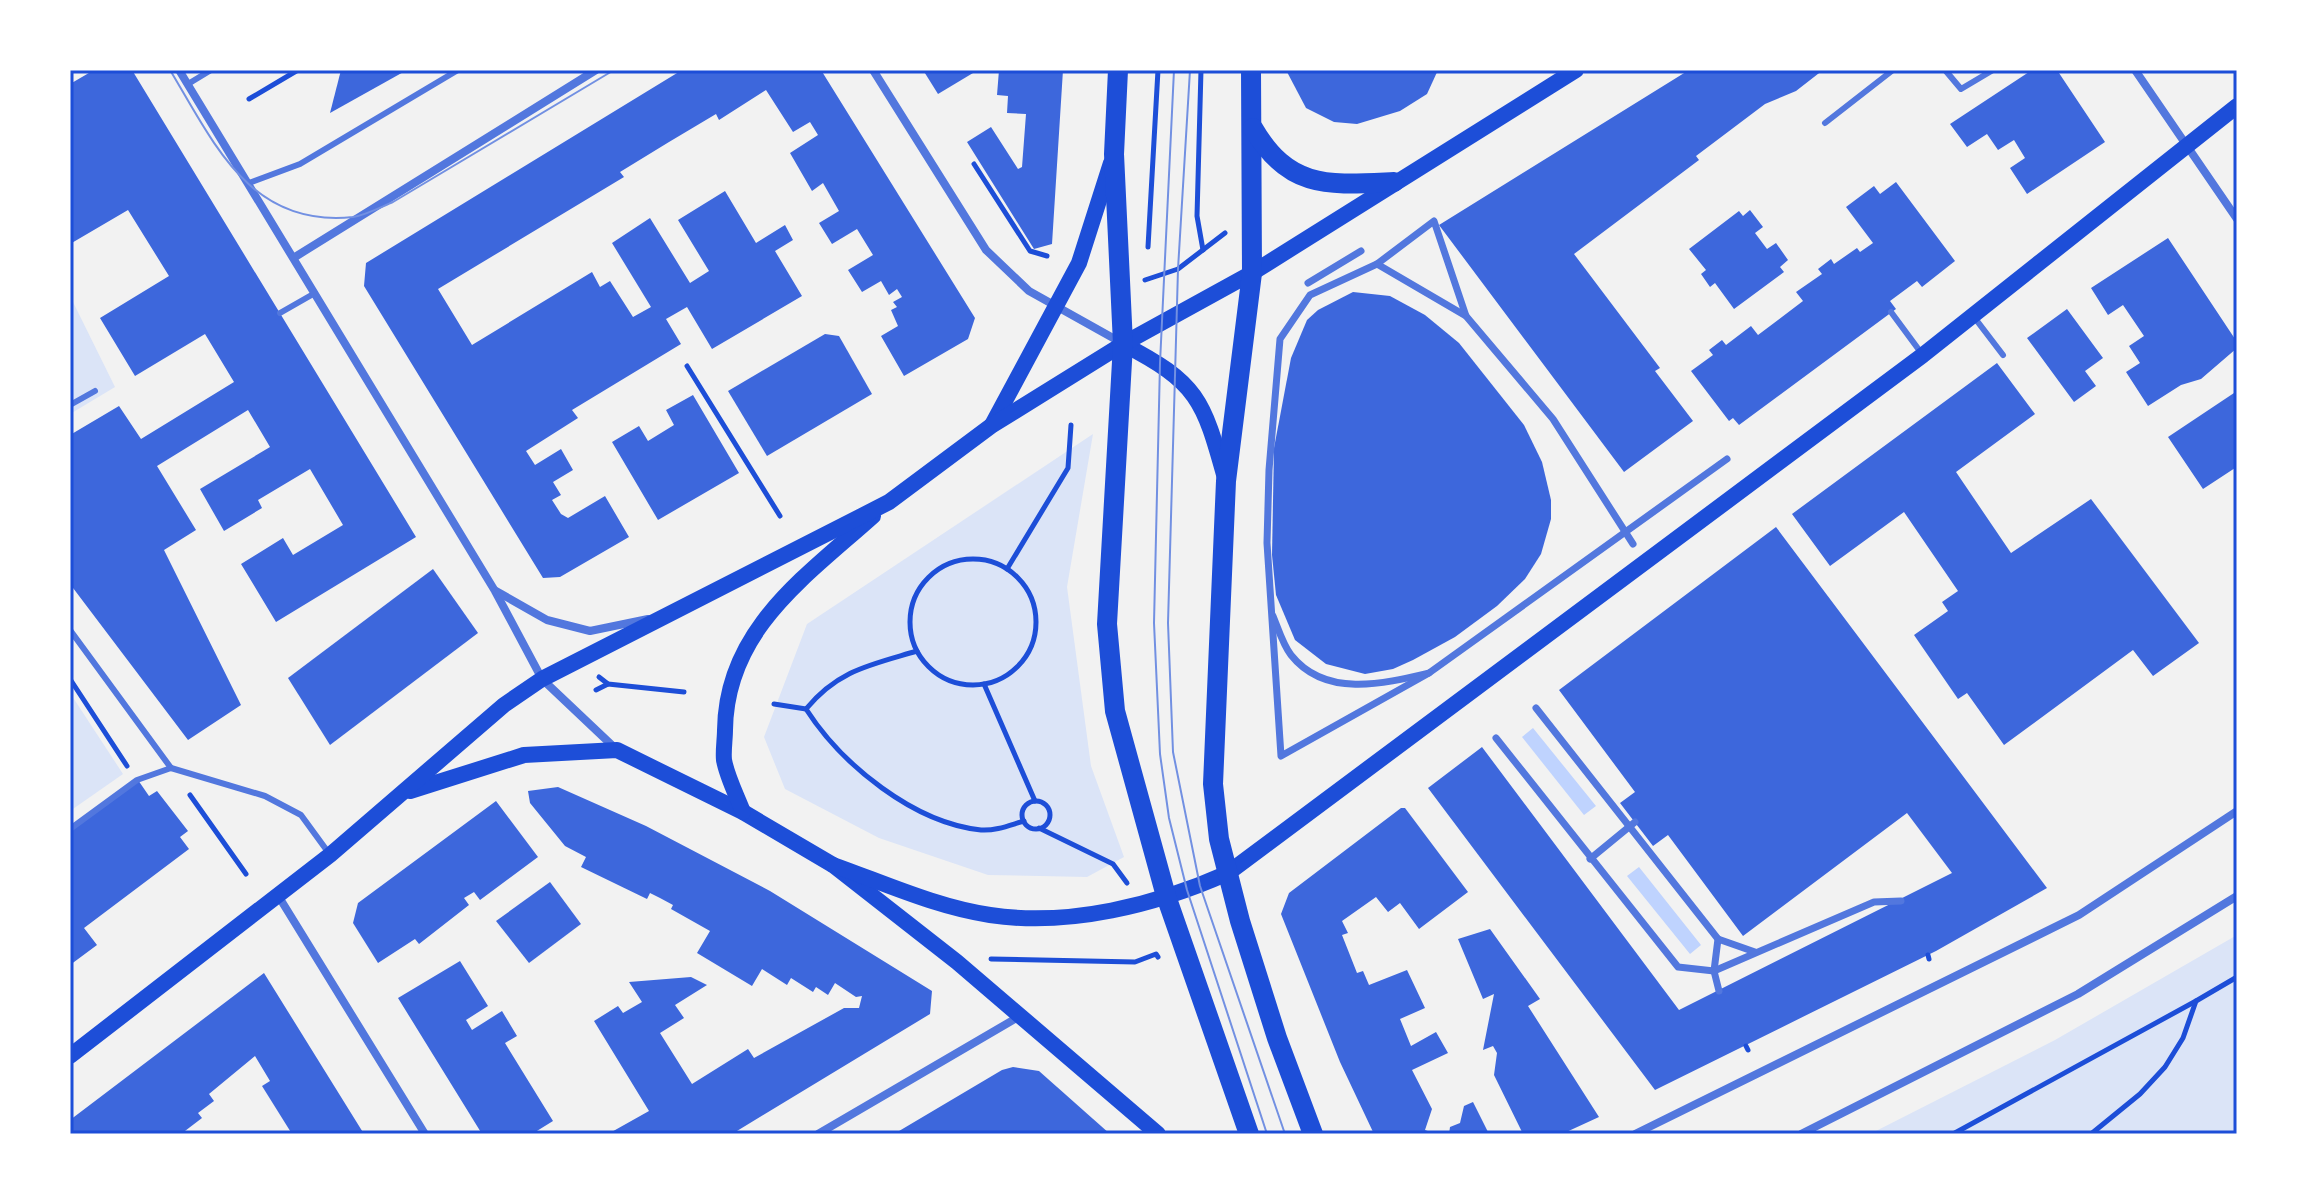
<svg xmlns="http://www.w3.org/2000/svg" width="2307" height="1204" font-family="Manrope,sans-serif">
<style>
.green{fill:#dbe4f7}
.water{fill:#bfd3fe}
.building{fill:#3d67dc}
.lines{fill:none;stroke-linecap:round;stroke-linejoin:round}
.path{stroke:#1d4ed8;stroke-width:5}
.service{stroke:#5277de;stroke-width:6}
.pedestrian{stroke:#5277de;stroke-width:7}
.minor{stroke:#5277de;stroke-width:8}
.secondary{stroke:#1d4ed8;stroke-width:16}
.primary{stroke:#1d4ed8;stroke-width:20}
.tram{stroke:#7290e2;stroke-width:2}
.neatline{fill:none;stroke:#1d4ed8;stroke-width:3}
</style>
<rect width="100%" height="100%" fill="#f2f2f2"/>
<g class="green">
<polygon points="70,296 115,387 70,414"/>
<polygon points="1093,434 1067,587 1091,766 1124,857 1087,877 988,875 879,838 785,789 764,737 807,624"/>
<polygon points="70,693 123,774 70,811"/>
<polygon points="2237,935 2237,1134 1870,1134 2055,1040"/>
</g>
<g class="water">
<polygon points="1533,728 1596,806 1584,815 1522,737"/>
<polygon points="1639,867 1701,945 1690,954 1627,876"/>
</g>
<g class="building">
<polygon points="94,70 132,70 416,537 276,622 241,564 283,538 293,555 343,525 310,469 258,500 262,508 224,531 200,489 270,447 248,410 157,466 196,530 164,550 241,705 188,740 70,584 70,435 119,406 141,439 234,382 205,334 135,376 100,318 169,276 128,210 70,244 70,84"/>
<polygon points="341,70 407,70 330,113"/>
<polygon points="682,70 821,70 975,318 968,339 904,376 881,336 898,326 891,310 897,307 893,302 902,297 897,289 889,295 881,281 862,292 848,270 873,255 857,229 832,244 819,223 839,211 823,183 812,191 790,153 818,135 810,122 793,132 766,90 719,120 716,114 669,142 620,172 624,177 438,289 472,345 592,272 600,287 610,281 633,317 651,307 612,243 650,218 690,283 709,271 678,220 725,191 756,243 785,225 793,240 775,251 802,296 712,349 687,307 666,319 681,344 572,410 578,418 526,451 535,465 561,449 573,470 553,482 561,495 552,500 561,514 568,518 605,496 629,537 560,577 543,578 364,286 366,263"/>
<polygon points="923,70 978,70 938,94"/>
<polygon points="999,70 1063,70 1052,244 1034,249 967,142 991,127 1018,169 1022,167 1026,114 1007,113 1008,96 997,95"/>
<polygon points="1286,70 1438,70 1427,94 1400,111 1357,124 1334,122 1306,108"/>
<polygon points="1689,70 1823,70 1796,91 1765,104 1696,156 1699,160 1574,254 1660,368 1655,371 1693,421 1624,472 1439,225"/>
<polygon points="2032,70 2057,70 2105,142 2027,194 2010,168 2025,158 2014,140 1998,150 1987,134 1967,147 1950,124"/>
<polygon points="1896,182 1955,261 1922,287 1917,281 1890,301 1896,309 1739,425 1733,418 1729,421 1691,371 1713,355 1709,350 1722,340 1726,345 1751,326 1758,335 1803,301 1796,292 1822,274 1818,269 1831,259 1834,264 1857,248 1860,252 1873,243 1846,207 1874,186 1880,194"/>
<polygon points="1750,210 1763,227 1755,233 1767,249 1776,243 1788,260 1780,267 1784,272 1734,309 1715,283 1710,287 1701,274 1706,270 1689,249 1739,211 1743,216"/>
<polygon points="2168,238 2237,342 2237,348 2201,379 2181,385 2148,406 2126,372 2140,363 2129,346 2144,336 2123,305 2108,315 2091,288"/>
<polygon points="1353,292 1390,296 1425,315 1459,343 1524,425 1542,462 1551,500 1551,519 1541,554 1525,579 1497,606 1455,637 1413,660 1393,669 1365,674 1326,664 1295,640 1276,595 1272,555 1274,448 1291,358 1307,320 1318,310"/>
<polygon points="2067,309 2103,358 2085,371 2096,386 2074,402 2027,338"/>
<polygon points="825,334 839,336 872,394 767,456 728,391"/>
<polygon points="1997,363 2035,414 1956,472 2011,553 2091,499 2199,643 2153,676 2133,650 2004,745 1967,693 1958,699 1914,635 1948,611 1942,602 1958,591 1904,512 1830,566 1792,514"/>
<polygon points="2237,391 2237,472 2235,468 2203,489 2168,437"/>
<polygon points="693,395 739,473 658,520 612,442 639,426 648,441 674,425 666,410"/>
<polygon points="1776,527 2047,888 1936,951 1655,1090 1428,788 1482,747 1679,1010 1952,873 1907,813 1743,936 1668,835 1653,846 1620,803 1635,792 1559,690"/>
<polygon points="433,569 478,633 330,745 288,678"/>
<polygon points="138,780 149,796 157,791 188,831 180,837 189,849 84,928 97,945 70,965 70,831"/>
<polygon points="558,787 646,826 770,891 932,991 930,1014 732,1134 608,1134 649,1111 594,1021 618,1006 623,1013 642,1002 629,982 691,977 707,985 675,1005 684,1018 660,1033 692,1084 748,1049 754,1058 844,1008 859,1008 862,996 856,997 835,983 828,995 816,987 813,992 791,978 787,985 762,969 752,986 697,953 710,931 671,909 673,905 660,898 650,893 647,899 581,867 586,857 565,846 530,803 528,791"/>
<polygon points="496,801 538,857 480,900 474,892 464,898 469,905 419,944 415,939 378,963 353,923 358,903"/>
<polygon points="1401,808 1405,808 1468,892 1419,929 1400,903 1388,912 1376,897 1342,921 1348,933 1342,935 1357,973 1363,971 1369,985 1407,970 1425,1008 1400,1019 1411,1046 1436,1032 1448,1053 1412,1070 1432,1109 1425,1130 1436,1134 1374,1134 1340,1062 1281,914 1289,893"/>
<polygon points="550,882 581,924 529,963 496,921"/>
<polygon points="1490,929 1540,999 1528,1006 1599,1117 1562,1134 1523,1134 1494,1075 1497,1053 1493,1046 1483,1050 1494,994 1483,999 1458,939"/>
<polygon points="460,961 488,1006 466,1020 472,1030 502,1011 517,1036 505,1043 553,1121 532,1134 482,1134 398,998"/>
<polygon points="264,973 364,1134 292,1134 262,1086 270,1081 255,1056 209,1094 214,1101 198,1113 202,1118 181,1134 70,1134 70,1120"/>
<polygon points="1013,1067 1039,1071 1110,1134 894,1134 1002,1070"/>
<polygon points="1473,1102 1489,1134 1449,1134 1450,1127 1460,1123 1464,1106"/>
</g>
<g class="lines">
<g class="path">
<polyline points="1201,70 1197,216 1203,250"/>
<polyline points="249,99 298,70"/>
<polyline points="974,164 1030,251 1047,256"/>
<polyline points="1148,247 1158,70"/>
<polyline points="1145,280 1178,269 1225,233"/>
<polyline points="687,366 780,516"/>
<circle cx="973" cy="622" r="63"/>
<polyline points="1007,569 1068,468 1071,425"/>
<polyline points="599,677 608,684 684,692"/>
<polyline points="70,679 127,766"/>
<polyline points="984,684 1035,801"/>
<polyline points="596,690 608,684"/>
<path d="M774,704L806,709C838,670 870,665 917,651"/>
<path d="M806,709C842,765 914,823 981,830C996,831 1010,825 1024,821"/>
<polyline points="190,795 246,874"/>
<circle cx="1036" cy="815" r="14"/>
<polyline points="1039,828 1113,864 1127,883"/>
<polyline points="1928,955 1929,959"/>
<polyline points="991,959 1135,962 1156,954 1158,957"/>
<polyline points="1746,1046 1748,1050"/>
<polyline points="1953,1134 2196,1001"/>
<polyline points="2091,1134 2140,1094 2165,1067 2183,1038 2196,1001 2237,977"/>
</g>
<g class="service">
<polyline points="1945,70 1961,89 1993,70"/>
<polyline points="188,84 211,70"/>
<polyline points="1825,123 1893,70"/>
<polyline points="249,183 300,164 458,70"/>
<polyline points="1891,312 1922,354"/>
<polyline points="280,313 315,293"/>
<polyline points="1974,317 2003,355"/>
<polyline points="70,405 95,391"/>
<polyline points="70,630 171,768"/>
<polyline points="70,829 137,780 171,768 265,796 301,815 328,852"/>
</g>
<g class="pedestrian">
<polyline points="1377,264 1434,221 1466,316"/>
<polyline points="1308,283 1361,251"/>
<path d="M1273,616C1278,628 1283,645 1291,655C1325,698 1383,684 1429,673L1727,459"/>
<polyline points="1429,673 1281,756 1267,543 1269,470 1280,339 1310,295 1377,264 1466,316 1553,419 1633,544"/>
<polyline points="1536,708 1718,939 1714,971 1719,991"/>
<polyline points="1496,738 1678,967 1714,971 1874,902 1901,901"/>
<polyline points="1590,859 1635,822"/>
<polyline points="1718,939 1755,952"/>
</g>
<g class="minor">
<polyline points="179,70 495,591 542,679 617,750"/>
<polyline points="873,70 986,250 1029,291 1122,343"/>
<polyline points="2135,70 2237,219"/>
<polyline points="295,257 596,70"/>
<polyline points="496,591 547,620 590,631 648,619"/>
<polyline points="279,897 425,1134"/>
<polyline points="818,1134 1020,1016"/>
<polyline points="1635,1134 2079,915 2237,811"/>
<polyline points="1801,1134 2078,994 2237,896"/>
</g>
<g class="secondary">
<path d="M1123,344C1198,383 1203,399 1225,478"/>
<polyline points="992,425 1079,263 1111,163"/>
<polyline points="410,791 524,755 617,750 743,812 833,865 957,962 1158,1134"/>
<path d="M743,812C737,796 727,777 724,760C723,751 725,739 725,730C726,630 805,577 873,516"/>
<path d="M833,865C884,883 936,907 990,915C1069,927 1156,905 1228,873L1923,355L2237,106"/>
<polyline points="70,1056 330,855 504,705 542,679 889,502 991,426 1123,344 1252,273 1576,70"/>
</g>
<g class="primary">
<polyline points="1118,70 1114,154 1123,344 1107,624 1115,711 1166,896 1249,1134"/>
<polyline points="1251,70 1252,273 1226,481 1213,784 1219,839 1240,921 1277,1038 1313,1134"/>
<path d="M1253,128C1289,190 1329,185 1394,182"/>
</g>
<g class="tram">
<path d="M170,70C214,143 250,228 353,217C366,215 381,207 393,202L614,70"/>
<polyline points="1174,70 1160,363 1154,623 1160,754 1169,818 1187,890 1267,1134"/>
<polyline points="1190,70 1178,269 1168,623 1173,752 1200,886 1285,1134"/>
</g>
</g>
<rect width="2307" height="1204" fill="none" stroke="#ffffff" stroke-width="144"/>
<rect x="72" y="72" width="2163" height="1060" class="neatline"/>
</svg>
